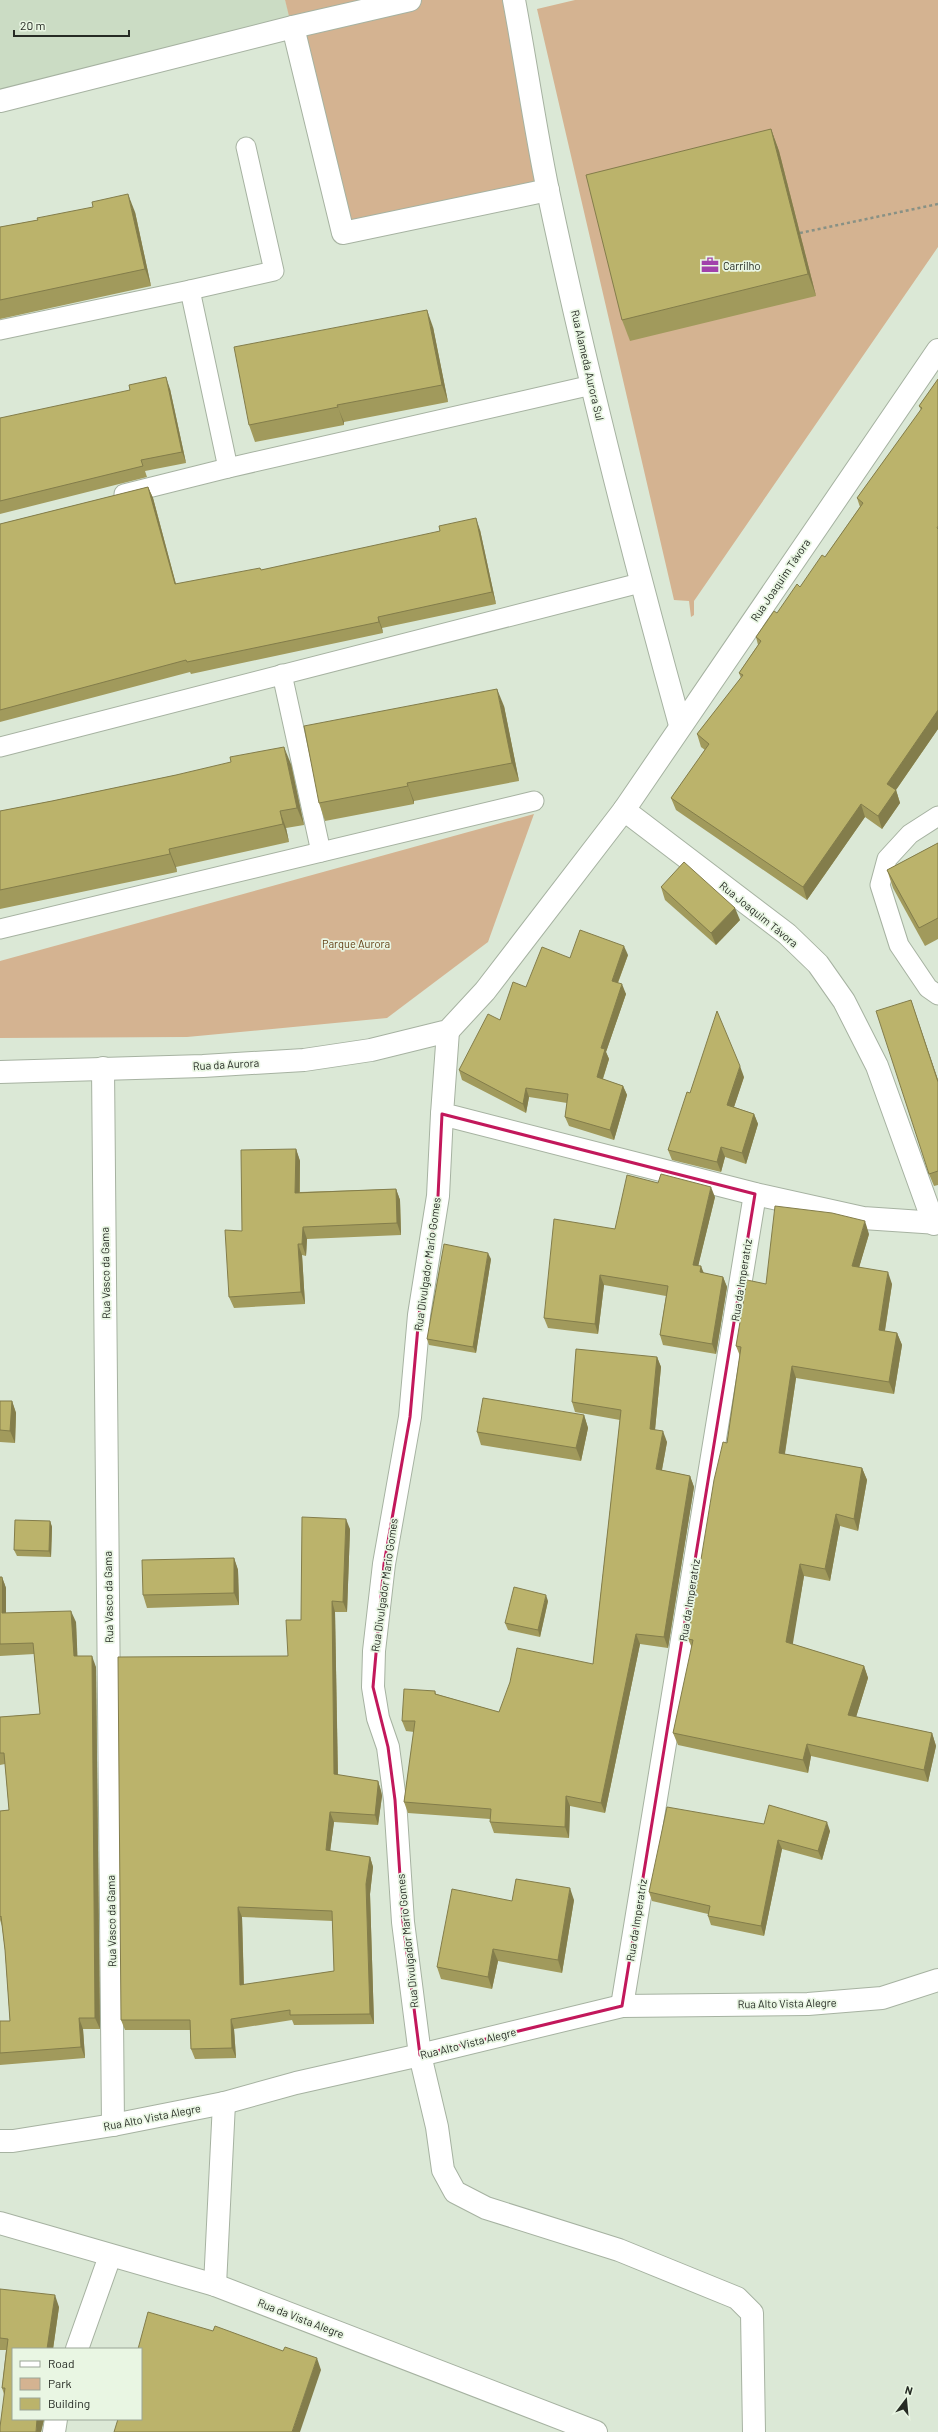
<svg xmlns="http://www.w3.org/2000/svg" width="938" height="2432" font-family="Barlow,sans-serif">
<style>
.built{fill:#cbdcc4}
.green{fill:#d4b391}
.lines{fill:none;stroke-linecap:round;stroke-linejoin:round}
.lane-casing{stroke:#a6b2a1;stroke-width:21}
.street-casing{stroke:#a6b2a1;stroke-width:24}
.secondary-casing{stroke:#a6b2a1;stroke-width:24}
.path{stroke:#889185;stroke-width:2.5;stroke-dasharray:3 3;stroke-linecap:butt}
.lane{stroke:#fff;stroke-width:19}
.street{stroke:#fff;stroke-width:22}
.secondary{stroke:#fff;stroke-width:22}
.wall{fill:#a19a5c;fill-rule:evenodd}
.shaded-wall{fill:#837d4b}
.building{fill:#bbb36b;stroke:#837d4b;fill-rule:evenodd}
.marked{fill:none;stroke:#c2185b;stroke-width:3;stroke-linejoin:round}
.labels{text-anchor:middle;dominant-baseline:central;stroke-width:3.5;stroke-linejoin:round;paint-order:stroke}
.poi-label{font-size:11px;fill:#262b24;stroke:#e9f6e3;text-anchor:start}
.street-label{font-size:11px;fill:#262b24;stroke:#e9f6e3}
.park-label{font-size:11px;fill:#623f15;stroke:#e9f6e3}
</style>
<rect width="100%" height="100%" fill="#dbe8d6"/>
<polygon class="built" points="0,0 285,0 293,27 0,97"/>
<g class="green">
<polygon points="285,0 514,0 548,190 343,233"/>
<polygon points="575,0 938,0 938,247 694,601 694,615 691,617 689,601 674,600 537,9"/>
<polygon points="534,814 488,942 387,1018 187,1037 0,1038 0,961"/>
</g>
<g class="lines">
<g class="lane-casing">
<g id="lane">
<polyline points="190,290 274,271 246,147"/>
<polyline points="0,330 190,290 228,468"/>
<polyline points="124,494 228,468 592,385"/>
<polyline points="282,674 321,852"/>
<polyline points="0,747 640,583"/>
<polyline points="938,816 910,834 887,859 880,885 899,945 928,988 938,995"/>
<polyline points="0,929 534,801"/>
</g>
</g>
<g class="street-casing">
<g id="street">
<path d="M514,0C526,64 535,128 548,191C586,371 631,548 680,725"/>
<polyline points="293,27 343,233 548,190"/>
<polyline points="0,101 293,27 410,0"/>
<polyline points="624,810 787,934 818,964 844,1001 877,1066 934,1224"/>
<polyline points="448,1031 442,1114 755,1194 863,1218 938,1223"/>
<polyline points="103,1068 113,2125"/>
<polyline points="442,1114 438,1196 419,1315 410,1417 384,1564 374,1651 373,1687 378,1718 388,1747 395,1800 403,1922 420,2055 437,2127 443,2170 455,2192 486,2208 619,2250 737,2298 752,2313 754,2432"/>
<polyline points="622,2006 755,1194"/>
<polyline points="0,2141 13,2141 113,2125 224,2103 296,2083 420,2055 622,2006 808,2004 882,1998 938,1980"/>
<polyline points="0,2223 215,2285 596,2432"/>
<polyline points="215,2285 224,2103"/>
<polyline points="77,2349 110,2256"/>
<polyline points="54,2432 56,2419"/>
</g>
</g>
<g class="secondary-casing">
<polyline id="secondary" points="0,1072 203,1066 304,1060 371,1050 448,1031 485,991 624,810 938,350"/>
</g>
<polyline class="path" points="800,233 938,204"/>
<use href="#lane" class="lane"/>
<use href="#street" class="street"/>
<use href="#secondary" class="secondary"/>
</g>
<g class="wall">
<polygon points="771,129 779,151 816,296 630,341 622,320"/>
<polygon points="135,212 151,286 0,319 0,227 38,220"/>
<polygon points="433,327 448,402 344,422 344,425 255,442 249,425"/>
<polygon points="938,379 938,729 896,790 900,803 882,829 865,817 807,900 676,810 671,798 705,750 701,747 697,734 741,678 739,673 758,645 756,637 800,587 825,557 860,507 857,498 921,410 919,406"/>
<polygon points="170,389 186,463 145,471 147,477 0,514 0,418"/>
<polygon points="148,487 153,498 176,584 261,570 480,530 496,604 382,628 383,633 191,674 190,672 0,722 0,524"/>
<polygon points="504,706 519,781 414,801 414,804 325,821 319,803"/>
<polygon points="291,764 304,825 286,828 289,842 176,867 177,872 0,909 0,811 52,801 176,775"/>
<polygon points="938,843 938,939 925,946 893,888 887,870"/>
<polygon points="661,887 740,920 716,945 665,900"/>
<polygon points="628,955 618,983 626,994 606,1052 609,1059 603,1079 623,1086 627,1095 614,1140 569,1126 565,1117 567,1103 529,1097 526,1113 462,1080 459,1070 526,987 570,958"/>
<polygon points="911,1000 938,1080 938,1185 934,1186 929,1174"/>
<polygon points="744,1077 734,1107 754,1114 758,1124 746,1164 725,1157 721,1172 672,1160 668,1150 690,1093"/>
<polygon points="296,1149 300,1161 300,1192 396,1189 400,1200 401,1235 307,1239 306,1256 302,1255 305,1304 234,1308 229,1297 242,1231"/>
<polygon points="715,1197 698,1266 704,1273 723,1277 727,1287 716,1354 663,1345 660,1335 666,1296 604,1285 598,1334 548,1328 544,1318 615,1229"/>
<polygon points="869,1234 859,1267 892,1284 885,1331 897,1333 902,1345 894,1394 796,1378 785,1454 862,1468 867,1480 858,1531 840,1526 830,1581 804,1576 792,1644 864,1666 868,1678 856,1717 932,1733 936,1746 928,1782 811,1756 808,1773 678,1745 673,1733 692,1648 688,1639 727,1443 740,1356 736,1346 766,1284"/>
<polygon points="491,1259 476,1353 429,1345 427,1339"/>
<polygon points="657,1357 661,1367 655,1430 667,1442 662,1470 690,1476 694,1487 668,1648 640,1644 605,1813 570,1806 569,1838 494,1833 490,1822 490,1819 408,1813 404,1802 414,1732 406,1731 402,1721 435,1691 436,1694 499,1712 593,1664 620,1420 575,1412 572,1402"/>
<polygon points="0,1401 12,1401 16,1413 15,1443 0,1442"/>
<polygon points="584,1415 588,1428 581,1461 481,1445 477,1432"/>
<polygon points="50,1521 52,1527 51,1557 17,1556 14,1550"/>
<path d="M350,1529L347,1612H335L338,1775L378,1781L381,1791L382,1796L378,1825L334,1822L330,1851L370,1857L373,1867L370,1894L374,2024L294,2025L292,2020L234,2029L236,2058L195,2059L191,2049L190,2030H125L121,2020L288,1656L301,1620ZM242,1917L333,1921L334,1971L244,1985Z"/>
<polygon points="234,1558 238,1570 239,1605 147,1608 143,1595"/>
<polygon points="0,1577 2,1577 6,1588 6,1613 76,1622 77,1656 96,1667 100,2029 83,2029 85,2058 0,2065 0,2021 10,2021 5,1950 2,1926 0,1920 0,1811 9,1810 5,1764 0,1765 0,1717 40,1714 34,1654 0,1656"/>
<polygon points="548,1601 540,1637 508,1630 505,1623"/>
<polygon points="764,1824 830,1831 822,1860 782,1849 764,1936 711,1925 708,1916 708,1914 652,1901 649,1892"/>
<polygon points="574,1900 562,1973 498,1961 492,1989 441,1979 437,1967 512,1901"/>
<polygon points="0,2289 59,2307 53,2349 13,2349 44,2419 41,2432 4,2394 2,2388 6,2350 0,2350"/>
</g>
<g class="shaded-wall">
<polygon points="771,129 779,151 816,296 808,274"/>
<polygon points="128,194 135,212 151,286 145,269"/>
<polygon points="427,310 433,327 448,402 442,385"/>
<polygon points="166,377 170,389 186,463 182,452"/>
<polygon points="337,405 344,422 344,425 338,407"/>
<polygon points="148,487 153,498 179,596 175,584"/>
<polygon points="476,518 480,530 496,604 492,592"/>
<polygon points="378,617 382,628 383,633 379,622"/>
<polygon points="497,689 504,706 519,781 512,763"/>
<polygon points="938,710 938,729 891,797 887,784"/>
<polygon points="284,747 291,764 304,825 297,808"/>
<polygon points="407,783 414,801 414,804"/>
<polygon points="896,790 900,803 882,829 878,816"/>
<polygon points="861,804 865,817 807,900 803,887"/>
<polygon points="280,811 286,828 289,842 283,824"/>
<polygon points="169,849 176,867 177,872 170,854"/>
<polygon points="735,908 740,920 716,945 711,933"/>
<polygon points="624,946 628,955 615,990 612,981"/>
<polygon points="622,984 626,994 606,1052 609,1059 600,1087 597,1077 601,1048"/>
<polygon points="911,1000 938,1080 938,1082"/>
<polygon points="740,1066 744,1077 731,1116 727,1105"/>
<polygon points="623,1086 627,1095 614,1140 610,1130"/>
<polygon points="526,1088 529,1097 526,1113 523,1104"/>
<polygon points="754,1114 758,1124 746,1164 742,1153"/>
<polygon points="721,1147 725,1157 721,1172 717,1162"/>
<polygon points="296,1149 300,1161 299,1204 295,1193"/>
<polygon points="711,1187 715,1197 696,1275 693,1265"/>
<polygon points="396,1189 400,1200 401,1235 397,1223"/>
<polygon points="865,1221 869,1234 856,1278 852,1266"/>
<polygon points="303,1227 307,1239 306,1256 302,1244"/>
<polygon points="298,1244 302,1255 305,1304 301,1292"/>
<polygon points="488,1253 491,1259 476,1353 473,1347"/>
<polygon points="701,1266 705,1276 700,1272"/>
<polygon points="888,1272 892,1284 883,1342 879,1330"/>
<polygon points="600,1275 604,1285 598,1334 595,1324"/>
<polygon points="723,1277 727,1287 716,1354 712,1344"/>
<polygon points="897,1333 902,1345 894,1394 889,1382"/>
<polygon points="657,1357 661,1367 654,1440 650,1429"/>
<polygon points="792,1366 796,1378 783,1465 779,1453"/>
<polygon points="12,1401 16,1413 15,1443 10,1431"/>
<polygon points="584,1415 588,1428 581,1461 576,1448"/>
<polygon points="663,1431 667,1442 660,1480 656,1469"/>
<polygon points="862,1468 867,1480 858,1531 854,1519"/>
<polygon points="690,1476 694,1487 668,1648 664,1637"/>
<polygon points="836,1514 840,1526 830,1581 825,1569"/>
<polygon points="346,1519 350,1529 347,1612 343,1602"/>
<polygon points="50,1521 52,1527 51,1557 49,1551"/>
<polygon points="234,1558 238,1570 239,1605 234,1593"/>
<polygon points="800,1564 804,1576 791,1655 786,1642"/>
<polygon points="2,1577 6,1588 6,1625 2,1613"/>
<polygon points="546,1595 548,1601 540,1637 538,1630"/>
<polygon points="332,1601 335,1612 338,1784 334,1774"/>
<polygon points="71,1611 76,1622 78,1668 74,1656"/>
<polygon points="636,1634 640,1644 605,1813 601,1803"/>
<polygon points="92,1656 96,1667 100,2029 95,2018"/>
<polygon points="864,1666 868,1678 853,1727 848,1715"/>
<polygon points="932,1733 936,1746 928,1782 924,1770"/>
<polygon points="807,1744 811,1756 808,1773 803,1760"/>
<polygon points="378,1781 381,1791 382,1796 378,1825 375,1815"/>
<polygon points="566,1796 570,1806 569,1838 565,1827"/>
<polygon points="330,1812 334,1822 329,1860 326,1850"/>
<polygon points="827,1822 830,1831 822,1860 818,1851"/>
<polygon points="778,1840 782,1849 764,1936 761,1926"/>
<polygon points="370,1857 373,1867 370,1894 374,2024 370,2014 366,1884"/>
<polygon points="570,1888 574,1900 562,1973 558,1960"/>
<polygon points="238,1907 242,1917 244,1995 240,1985"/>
<polygon points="493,1949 498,1961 492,1989 488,1977"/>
<polygon points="79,2018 83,2029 85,2058 81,2047"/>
<polygon points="231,2019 234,2029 236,2058 232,2048"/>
<polygon points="55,2295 59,2307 53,2349 47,2349"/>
<polygon points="317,2358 321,2370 300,2432 292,2432"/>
<polygon points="37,2419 44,2419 41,2432 36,2432"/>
</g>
<g class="building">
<polygon points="771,129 808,274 622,320 586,175"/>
<polygon points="128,194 145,269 0,300 0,227 38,220 37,218 93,207 92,202"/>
<polygon points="427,310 442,385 337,405 338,407 249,425 234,347"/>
<polygon points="166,377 182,452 141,460 143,466 0,501 0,418 130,390 129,385"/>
<polygon points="938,379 938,526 937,528 938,529 938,710 887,784 896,790 878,816 861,804 803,887 671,798 709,744 697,734 743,675 739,673 761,641 756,637 774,611 777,613 797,584 800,587 822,555 825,557 863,503 857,498 922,408 919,406"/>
<polygon points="148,487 175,584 260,568 261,570 385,543 440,531 439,526 476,518 492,592 378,617 379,622 187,662 186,660 0,710 0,524"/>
<polygon points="497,689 512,763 407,783 408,786 319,803 304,726"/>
<polygon points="284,747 297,808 280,811 283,824 169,849 170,854 0,890 0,811 52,801 176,775 231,762 230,757"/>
<polygon points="938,843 938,918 919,928 887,870"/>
<polygon points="684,862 735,908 711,933 661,887"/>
<polygon points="580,930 624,946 612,981 622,984 601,1048 605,1049 597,1077 623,1086 610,1130 565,1117 568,1094 526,1088 523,1104 459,1070 488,1014 500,1020 513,982 526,987 542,947 570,958"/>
<polygon points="911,1000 938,1082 938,1171 929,1174 876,1011"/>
<polygon points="717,1011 740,1066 727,1105 754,1114 742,1153 721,1147 717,1162 668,1150 687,1092 690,1093"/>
<polygon points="296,1149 295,1193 396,1189 397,1223 303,1227 302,1244 298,1244 301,1292 229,1297 225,1230 242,1231 241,1150"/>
<polygon points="661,1174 711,1187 693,1265 701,1266 700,1272 723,1277 712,1344 660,1335 668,1286 600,1275 595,1324 544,1318 554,1219 615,1229 627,1175 658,1183"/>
<polygon points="775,1206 832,1213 865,1221 852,1266 888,1272 879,1330 897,1333 889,1382 792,1366 779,1453 862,1468 854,1519 836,1514 825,1569 800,1564 786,1642 864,1666 848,1715 932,1733 924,1770 807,1744 803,1760 673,1733 693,1640 688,1639 714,1480 723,1442 727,1443 741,1347 736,1346 747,1280 766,1284"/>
<polygon points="444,1244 488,1253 473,1347 427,1339"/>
<polygon points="576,1349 657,1357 650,1429 663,1431 656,1469 690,1476 664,1637 636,1634 601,1803 566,1796 565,1827 490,1822 491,1809 404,1802 415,1721 402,1721 404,1689 435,1691 435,1694 499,1712 510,1682 517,1648 593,1664 621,1410 572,1402"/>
<polygon points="483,1398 584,1415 576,1448 477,1432"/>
<polygon points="0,1401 12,1401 10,1431 0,1430"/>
<path d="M302,1517L346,1519L343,1602L332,1601L334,1774L378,1781V1786L375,1815L330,1812L326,1850L370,1857L366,1884L370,2014L290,2015V2010L231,2019L232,2048L191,2049L190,2020H121L118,1657L288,1656L286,1620H301ZM238,1907L332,1911L334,1971L240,1985Z"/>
<polygon points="15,1520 50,1521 49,1551 14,1550"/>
<polygon points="234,1558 234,1593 143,1595 142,1560"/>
<polygon points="0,1577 2,1577 2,1613 71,1611 74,1656 92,1656 95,2018 79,2018 81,2047 0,2053 0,2021 10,2021 5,1950 1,1916 0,1917 0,1811 9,1810 4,1753 0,1753 0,1717 40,1714 33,1643 0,1644"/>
<polygon points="514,1587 546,1595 538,1630 505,1623"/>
<polygon points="769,1805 827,1822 818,1851 778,1840 761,1926 708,1916 710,1906 649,1892 667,1807 764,1824"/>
<polygon points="516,1879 570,1888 558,1960 493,1949 488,1977 437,1967 452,1889 512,1901"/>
<polygon points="0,2289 55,2295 47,2349 13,2349 13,2419 37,2419 36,2432 0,2432 0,2427 5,2388 2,2388 8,2339 0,2338"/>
<polygon points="148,2312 213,2331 215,2326 283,2351 285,2347 317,2358 292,2432 114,2432 118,2419 141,2419 141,2349 138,2349"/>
</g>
<path class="marked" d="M442,1114L755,1194L622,2006L420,2055L403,1922L395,1800L388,1747L373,1687L384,1564L410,1417L419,1315L438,1196Z"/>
<defs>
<g id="office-bare" transform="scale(1.38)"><path d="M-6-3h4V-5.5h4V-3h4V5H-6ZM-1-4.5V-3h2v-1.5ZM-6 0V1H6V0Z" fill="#a142ab" stroke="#e9f6e3" stroke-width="2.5" paint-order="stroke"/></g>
</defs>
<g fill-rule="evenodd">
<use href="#office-bare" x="710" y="265"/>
</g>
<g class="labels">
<g class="poi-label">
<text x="723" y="265">Carrilho</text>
</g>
<g class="street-label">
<text transform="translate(588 365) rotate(77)">Rua Alameda Aurora Sul</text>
<text transform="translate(780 580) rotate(-56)">Rua Joaquim Távora</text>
<text transform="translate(759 914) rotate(39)">Rua Joaquim Távora</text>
<text transform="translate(226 1064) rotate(-3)">Rua da Aurora</text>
<text transform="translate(427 1264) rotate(-82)">Rua Divulgador Mario Gomes</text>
<text transform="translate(105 1273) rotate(-91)">Rua Vasco da Gama</text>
<text transform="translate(741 1280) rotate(-81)">Rua da Imperatriz</text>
<text transform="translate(384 1585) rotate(-82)">Rua Divulgador Mario Gomes</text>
<text transform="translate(108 1597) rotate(-91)">Rua Vasco da Gama</text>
<text transform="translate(689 1600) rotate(-81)">Rua da Imperatriz</text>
<text transform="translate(636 1920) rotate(-81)">Rua da Imperatriz</text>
<text transform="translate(111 1921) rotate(-91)">Rua Vasco da Gama</text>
<text transform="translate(407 1941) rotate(-96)">Rua Divulgador Mario Gomes</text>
<text transform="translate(787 2003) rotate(-1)">Rua Alto Vista Alegre</text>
<text transform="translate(468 2043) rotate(-14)">Rua Alto Vista Alegre</text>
<text transform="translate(152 2117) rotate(-11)">Rua Alto Vista Alegre</text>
<text transform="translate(301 2318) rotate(21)">Rua da Vista Alegre</text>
</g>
<g class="park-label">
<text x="356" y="943">Parque Aurora</text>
</g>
</g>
<rect x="12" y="2348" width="130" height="72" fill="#e9f6e3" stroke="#9ba597"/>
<rect x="20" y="2361" width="20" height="6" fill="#ffffff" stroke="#9ba597"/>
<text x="48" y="2368" font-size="12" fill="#262b24">Road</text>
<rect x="20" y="2378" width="20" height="12" fill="#d4b391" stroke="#9ba597"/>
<text x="48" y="2388" font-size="12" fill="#262b24">Park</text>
<rect x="20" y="2398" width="20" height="12" fill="#bbb36b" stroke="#9ba597"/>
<text x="48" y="2408" font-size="12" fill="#262b24">Building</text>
<g transform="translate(906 2400) rotate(16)" stroke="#e9f6e3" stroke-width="3" paint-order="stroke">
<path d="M0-3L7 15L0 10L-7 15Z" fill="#262b24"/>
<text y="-6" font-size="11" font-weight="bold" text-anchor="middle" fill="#262b24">N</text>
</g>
<path d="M14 30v6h115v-6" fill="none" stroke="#262b24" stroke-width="2"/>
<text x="20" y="30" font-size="12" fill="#262b24" stroke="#e9f6e3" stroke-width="3" paint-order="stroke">20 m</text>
</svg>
